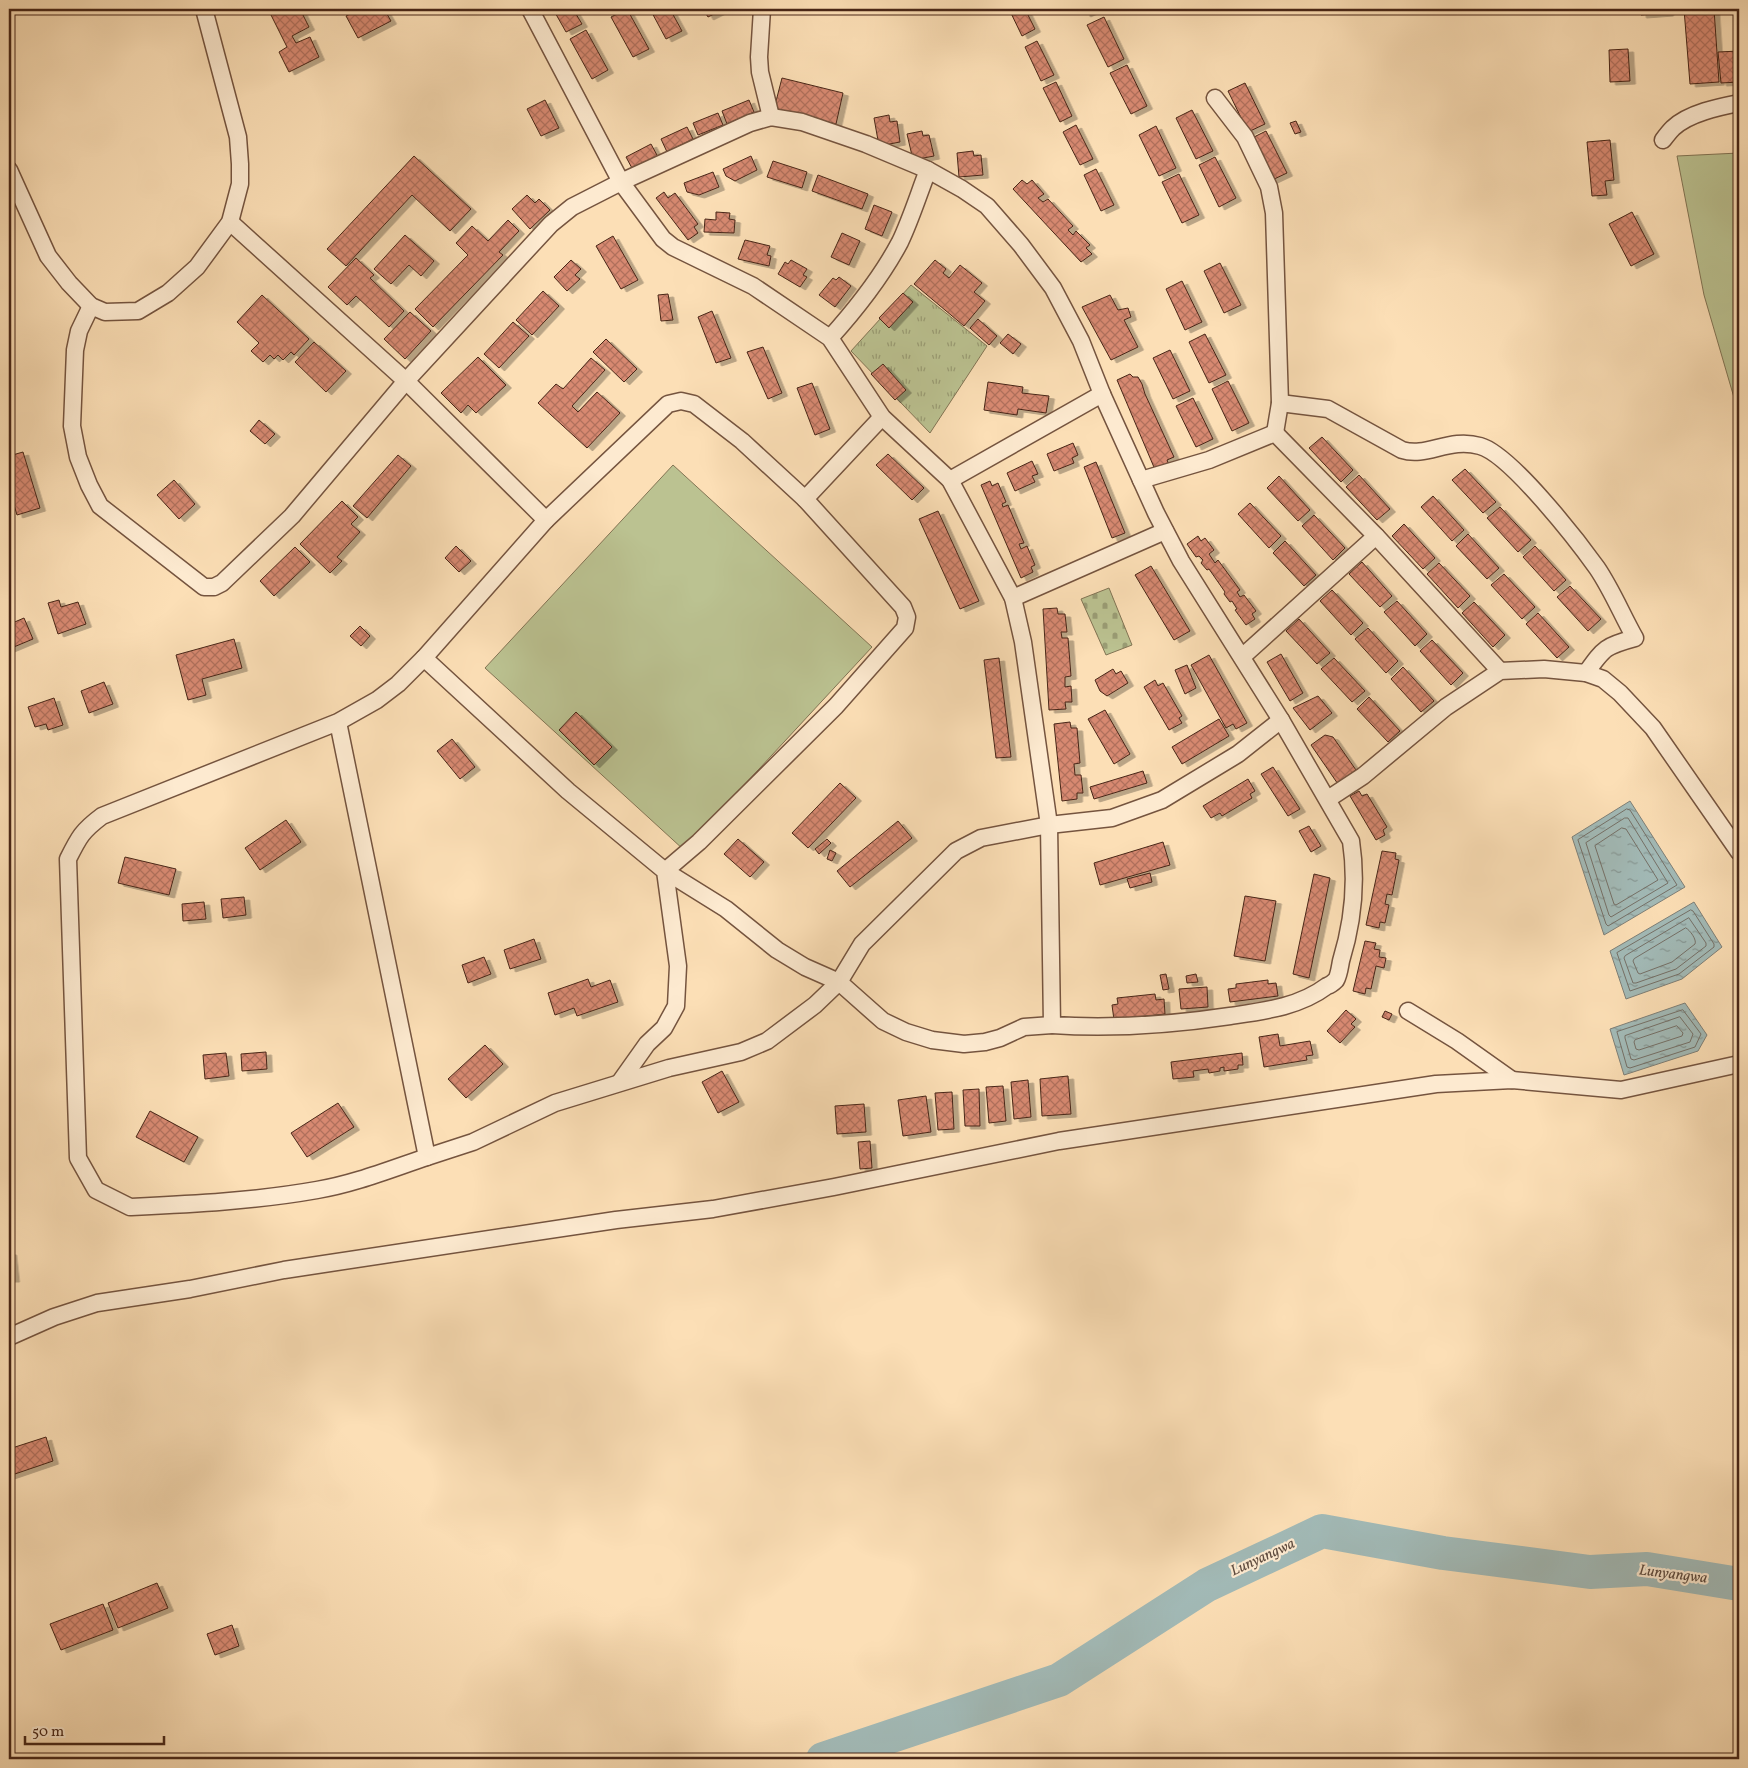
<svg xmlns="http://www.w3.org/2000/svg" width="1748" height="1768" font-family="Vollkorn,serif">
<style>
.grass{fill:url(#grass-tufts);stroke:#827454}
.cemetery{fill:url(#cemetery-stones);stroke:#827454}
.garden{fill:#bbc291;stroke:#827454}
.water{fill:url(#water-ripples);stroke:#7e7f77}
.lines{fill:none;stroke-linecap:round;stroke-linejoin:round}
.shore{stroke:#757067;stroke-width:1}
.river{stroke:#a2bab7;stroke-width:34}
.building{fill:url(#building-cross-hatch);stroke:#482617;filter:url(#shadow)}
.street-casing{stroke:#75543f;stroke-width:19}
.street{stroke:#fdead0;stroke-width:16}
.labels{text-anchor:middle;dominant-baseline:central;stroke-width:4.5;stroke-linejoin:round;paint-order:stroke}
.water-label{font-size:15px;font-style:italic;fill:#5e4b3f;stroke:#fdead0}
</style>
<defs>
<pattern id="grass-tufts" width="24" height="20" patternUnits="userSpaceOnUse" patternTransform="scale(1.25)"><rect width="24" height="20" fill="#bbc291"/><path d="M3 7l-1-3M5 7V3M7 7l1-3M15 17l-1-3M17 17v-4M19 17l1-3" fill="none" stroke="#9a9d75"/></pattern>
<pattern id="cemetery-stones" width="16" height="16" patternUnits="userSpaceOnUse" patternTransform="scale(1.25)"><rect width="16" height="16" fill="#bbc291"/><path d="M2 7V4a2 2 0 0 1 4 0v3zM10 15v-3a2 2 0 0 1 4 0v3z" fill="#9a9d75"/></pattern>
<pattern id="water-ripples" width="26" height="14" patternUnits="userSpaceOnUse" patternTransform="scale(1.25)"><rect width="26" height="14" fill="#a2bab7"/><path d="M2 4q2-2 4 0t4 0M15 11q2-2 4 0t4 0" fill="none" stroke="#869794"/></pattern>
<pattern id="building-cross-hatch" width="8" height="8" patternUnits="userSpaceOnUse" patternTransform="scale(1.25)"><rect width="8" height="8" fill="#d78971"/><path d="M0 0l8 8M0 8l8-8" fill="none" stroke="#b0705c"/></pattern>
<filter id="shadow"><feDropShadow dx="5.5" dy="3" stdDeviation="0" flood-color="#0004"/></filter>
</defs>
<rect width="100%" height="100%" fill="#fcdfb6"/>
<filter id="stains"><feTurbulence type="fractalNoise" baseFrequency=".004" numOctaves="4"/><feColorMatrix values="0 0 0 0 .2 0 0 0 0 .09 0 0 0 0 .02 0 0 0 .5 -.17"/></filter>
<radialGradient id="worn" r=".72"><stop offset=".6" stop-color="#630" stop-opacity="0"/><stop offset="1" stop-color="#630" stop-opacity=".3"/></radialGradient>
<polygon class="grass" points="911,285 987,346 930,433 851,351"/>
<polygon class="cemetery" points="1109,588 1132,645 1106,655 1081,599"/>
<g class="garden">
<polygon points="1739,153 1739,403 1735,401 1704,295 1677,156"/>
<polygon points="673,465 872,647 684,850 485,668"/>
</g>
<g class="water">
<polygon points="1630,801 1685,887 1604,935 1572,837"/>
<polygon points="1694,902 1722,947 1682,979 1626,999 1610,951"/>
<polygon points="1685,1003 1707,1035 1698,1051 1624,1075 1610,1029"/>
</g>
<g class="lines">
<g class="shore">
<polygon points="1627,809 1630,810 1677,885 1608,926 1606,924 1578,840"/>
<polygon points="1625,818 1628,818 1668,883 1611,917 1609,915 1586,843"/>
<polygon points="1622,828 1626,829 1658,880 1616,905 1614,904 1595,846"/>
<polygon points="1691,910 1693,911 1714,944 1714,947 1679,974 1630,991 1617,953"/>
<polygon points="1689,918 1706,943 1706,946 1676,969 1636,983 1633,983 1624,958 1625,956"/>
<path d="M1686,928C1690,930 1697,940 1695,944L1672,962L1640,974L1638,973L1633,961L1634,959Z"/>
<polygon points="1683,1010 1701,1034 1695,1047 1630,1068 1627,1067 1617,1032"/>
<polygon points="1680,1017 1693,1034 1690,1042 1634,1060 1631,1059 1625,1038 1625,1036"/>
<polygon points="1677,1026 1683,1033 1682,1036 1639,1050 1636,1049 1634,1042 1635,1040"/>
</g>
<polyline class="river" points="823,1759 1059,1680 1207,1585 1322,1531 1443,1553 1590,1572 1647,1569 1739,1584"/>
</g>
<g class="building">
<polygon points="268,9 300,9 309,27 292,36 296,43 310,37 319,57 289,72 279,52 287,47"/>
<polygon points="350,9 384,9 391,21 358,38 346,16 352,13"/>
<polygon points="553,9 573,9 582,24 566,32"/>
<polygon points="627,9 649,49 633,57 611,17"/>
<polygon points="650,9 670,9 682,31 666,39"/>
<polygon points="703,9 724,9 708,17"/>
<polygon points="1009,9 1025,9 1035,29 1022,36"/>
<polygon points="1083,9 1097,9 1085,14"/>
<polygon points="1640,9 1668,9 1668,13 1641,15"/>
<polygon points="1684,9 1714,9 1719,82 1690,84"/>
<polygon points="1104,17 1124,59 1108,67 1087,25"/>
<polygon points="586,30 608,70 592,79 570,39"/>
<polygon points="1037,41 1054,75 1041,81 1025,47"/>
<polygon points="1628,49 1630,81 1610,82 1609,50"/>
<polygon points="1739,51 1739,82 1721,83 1718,52"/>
<polygon points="1127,65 1147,106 1131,114 1110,73"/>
<polygon points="782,78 843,93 836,124 774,109"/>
<polygon points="1056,82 1072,116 1060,122 1043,88"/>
<polygon points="1245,83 1265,124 1248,132 1228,91"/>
<polygon points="545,100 559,128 541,136 527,109"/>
<polygon points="749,100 754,112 727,124 722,111"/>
<polygon points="1192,110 1213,151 1196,159 1176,118"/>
<polygon points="718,113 723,125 698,135 693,123"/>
<polygon points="889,115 890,122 897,121 900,142 879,146 874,118"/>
<polygon points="1296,121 1301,132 1295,134 1290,123"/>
<polygon points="1076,125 1093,159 1080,165 1063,132"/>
<polygon points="1156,126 1176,168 1159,176 1139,135"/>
<polygon points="687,127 693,139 667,152 661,139"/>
<polygon points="922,131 923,136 929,135 934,156 913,160 907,134"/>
<polygon points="1266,131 1287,173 1270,181 1250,139"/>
<polygon points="1610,140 1614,180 1605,181 1607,195 1592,196 1587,142"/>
<polygon points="651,144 658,157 633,170 626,157"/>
<polygon points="973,151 974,156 981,155 983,175 959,177 957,153"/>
<polygon points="414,156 471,209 450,231 412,195 346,266 327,249"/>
<polygon points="751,156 757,170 735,181 726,176 723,169"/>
<polygon points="1215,157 1236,198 1219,207 1199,165"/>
<polygon points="773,161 807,172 802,188 767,177"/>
<polygon points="1096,169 1114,205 1101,211 1084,175"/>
<polygon points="713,172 719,187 699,195 687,192 684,183"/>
<polygon points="1179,174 1199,215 1182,223 1162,182"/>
<polygon points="818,175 868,194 862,209 812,191"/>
<polygon points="1022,180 1027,184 1032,180 1044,194 1038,198 1043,202 1048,199 1073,226 1068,230 1073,235 1076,231 1090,245 1086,248 1092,254 1081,262 1013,189"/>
<polygon points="664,192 668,198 675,193 698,224 694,227 698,233 688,240 656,198"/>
<polygon points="527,195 535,203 539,199 550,210 530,229 512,209"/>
<polygon points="874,205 892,212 882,236 865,229"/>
<polygon points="716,212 730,213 729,219 735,220 734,233 704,232 705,219 716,220"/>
<polygon points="1632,212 1654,254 1631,266 1609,224"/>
<polygon points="508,220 519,231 499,252 503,255 433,327 415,309 468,255 456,243 472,226 488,241"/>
<polygon points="842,233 860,241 849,265 831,257"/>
<polygon points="405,235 434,261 421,276 409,265 391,284 374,269"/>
<polygon points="613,236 638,280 621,289 596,246"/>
<polygon points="745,240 770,246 767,255 771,256 769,266 738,259"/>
<polygon points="356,258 374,275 370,278 404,311 389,327 356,296 347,305 328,287"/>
<polygon points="571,260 581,269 575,275 580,279 567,291 554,277"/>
<polygon points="791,260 807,269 803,275 807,277 800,287 778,274 785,262 788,264"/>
<polygon points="935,260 946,269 943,273 949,278 960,265 982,283 974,292 985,301 964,326 914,284"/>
<polygon points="1220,263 1241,305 1224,313 1204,271"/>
<polygon points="839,277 851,286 835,307 819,295 833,278 836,280"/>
<polygon points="1182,281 1202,322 1185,330 1166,289"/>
<polygon points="543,291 559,306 532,335 516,320"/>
<polygon points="903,293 913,302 889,328 879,318"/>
<polygon points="668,294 673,320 661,321 658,295"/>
<polygon points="262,295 309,339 294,355 291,352 283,360 278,355 274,359 270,355 263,362 251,351 259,343 237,322"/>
<polygon points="1110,295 1118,310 1128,308 1131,317 1124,320 1138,347 1111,360 1082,307"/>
<polygon points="712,311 731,358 716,363 698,317"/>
<polygon points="410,312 431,331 405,359 384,339"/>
<polygon points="978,319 997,336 989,345 970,328"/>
<polygon points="513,322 529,336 499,368 484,354"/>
<polygon points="1008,334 1021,344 1013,354 1000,343"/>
<polygon points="1205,334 1226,375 1209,383 1189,342"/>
<polygon points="606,339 637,369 624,382 593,352"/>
<polygon points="314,342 346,371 326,392 295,362"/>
<polygon points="763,347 782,393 768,399 747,352"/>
<polygon points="1170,350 1190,391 1173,399 1153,358"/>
<polygon points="478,357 506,385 476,413 468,405 461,413 441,393"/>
<polygon points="591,358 605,370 572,406 578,412 597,392 620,413 587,448 538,403 556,384 563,389"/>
<polygon points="883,364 906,390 895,400 871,374"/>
<polygon points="1130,374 1133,377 1138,377 1142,384 1145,394 1174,457 1167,460 1170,467 1156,472 1117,380"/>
<polygon points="1228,381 1249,423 1232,431 1212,389"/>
<polygon points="988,382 1023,387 1022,393 1049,396 1046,413 1018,409 1017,415 984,410"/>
<polygon points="812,383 830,429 815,435 797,388"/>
<polygon points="1193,398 1213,439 1196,447 1176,406"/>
<polygon points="259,420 275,434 265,444 250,431"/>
<polygon points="1322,437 1353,470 1341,482 1309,448"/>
<polygon points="1073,443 1078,455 1072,458 1074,463 1054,471 1047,454"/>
<polygon points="23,452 40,508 17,515 9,488 9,456"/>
<polygon points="888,454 924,488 912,500 876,465"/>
<polygon points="398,455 411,466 367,518 353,506"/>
<polygon points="1032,461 1038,474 1032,476 1035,482 1015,491 1007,473"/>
<polygon points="1096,462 1125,533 1112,538 1084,467"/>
<polygon points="1465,469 1496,502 1483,513 1452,480"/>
<polygon points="1359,475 1390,509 1377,520 1346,487"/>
<polygon points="1279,476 1310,510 1298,521 1267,488"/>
<polygon points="174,480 195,504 179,519 157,495"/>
<polygon points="990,481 992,486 998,483 1006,502 1002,504 1003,507 1008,505 1024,543 1019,544 1021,549 1027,546 1035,565 1031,567 1033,572 1021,578 981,485"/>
<polygon points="1433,496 1464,530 1452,541 1421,507"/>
<polygon points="342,501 358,517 351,524 360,532 337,557 342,561 330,573 300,544"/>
<polygon points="1250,503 1281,536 1269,548 1238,514"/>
<polygon points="1500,507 1531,540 1518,552 1487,518"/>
<polygon points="938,511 979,601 960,609 919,519"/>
<polygon points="1314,515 1345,548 1333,560 1302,526"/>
<polygon points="1404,524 1435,558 1423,569 1392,536"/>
<polygon points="1468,534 1499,568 1487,579 1456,546"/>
<polygon points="1198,536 1201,541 1205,538 1214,550 1209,554 1215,563 1218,560 1240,590 1237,592 1240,597 1244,595 1256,611 1252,614 1255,619 1246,625 1235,610 1237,609 1232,601 1230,602 1224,594 1225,592 1209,569 1207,570 1201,563 1203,560 1199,556 1196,557 1187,544"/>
<polygon points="1285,541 1316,575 1304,586 1273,553"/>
<polygon points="456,546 471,561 459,572 445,558"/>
<polygon points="1535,546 1566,580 1554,591 1523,557"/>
<polygon points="295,547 310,562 274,596 260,581"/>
<polygon points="1362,562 1392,596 1380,607 1349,574"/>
<polygon points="1439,563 1470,596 1458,608 1427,574"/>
<polygon points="1151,566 1190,631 1174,640 1135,575"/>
<polygon points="1504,574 1535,607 1522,619 1491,585"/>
<polygon points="1570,586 1601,619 1588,631 1557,597"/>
<polygon points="1332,590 1363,623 1351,635 1320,601"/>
<polygon points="59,600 61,607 78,602 86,624 58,634 48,603"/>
<polygon points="1397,601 1427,634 1415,646 1384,612"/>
<polygon points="1474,602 1505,635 1493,647 1462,613"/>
<polygon points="1057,608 1058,614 1065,614 1067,632 1061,632 1062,638 1068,638 1071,676 1065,677 1065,687 1071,686 1072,702 1065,702 1066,709 1049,710 1043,609"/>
<polygon points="1538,613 1569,647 1557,658 1526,624"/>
<polygon points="24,618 33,639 9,649 9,619 10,624"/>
<polygon points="1299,619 1330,653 1317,664 1286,631"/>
<polygon points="360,626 370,636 361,646 350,636"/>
<polygon points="1368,628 1398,661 1386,673 1355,639"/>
<polygon points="234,639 242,668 202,679 206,695 188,700 176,655"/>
<polygon points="1432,640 1463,673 1451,685 1420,651"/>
<polygon points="1281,654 1303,693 1290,701 1267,662"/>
<polygon points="1209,655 1247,723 1236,729 1233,724 1226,728 1191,665"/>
<polygon points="999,658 1011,757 996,758 984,660"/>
<polygon points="1334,658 1365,691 1352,702 1321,669"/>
<polygon points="1187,665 1196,688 1185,694 1175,670"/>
<polygon points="1403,667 1434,701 1421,712 1391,679"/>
<polygon points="1113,669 1116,674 1121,671 1128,683 1107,696 1100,691 1095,680"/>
<polygon points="1155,680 1158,686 1163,683 1182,716 1179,718 1182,723 1169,730 1144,687"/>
<polygon points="104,682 113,704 89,713 81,691"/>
<polygon points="1318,696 1332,713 1310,730 1293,708"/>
<polygon points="1369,697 1400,731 1388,742 1357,709"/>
<polygon points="54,698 63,725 48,730 46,724 35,727 28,707"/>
<polygon points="1105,710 1130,754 1114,764 1088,719"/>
<polygon points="576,712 612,747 594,765 559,730"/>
<polygon points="1219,719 1229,736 1182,764 1172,747"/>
<polygon points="1070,722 1071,728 1077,728 1080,763 1074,764 1075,775 1081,775 1083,793 1077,793 1077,799 1062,801 1054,724"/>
<polygon points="1325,735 1333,737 1356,770 1352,773 1355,777 1340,787 1311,745"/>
<polygon points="452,739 475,767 460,779 437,751"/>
<polygon points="1273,767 1300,809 1288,816 1261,774"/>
<polygon points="1143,771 1147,783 1094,799 1090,787"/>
<polygon points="1248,779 1255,791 1250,794 1252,798 1222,816 1220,813 1211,818 1203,806"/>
<polygon points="840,783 856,798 808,848 792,833"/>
<polygon points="1359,791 1362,796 1367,794 1387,827 1383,830 1385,835 1376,840 1350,796"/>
<polygon points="286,820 301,842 260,870 245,848"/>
<polygon points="898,821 912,838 850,887 837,871"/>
<polygon points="1309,826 1321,846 1311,852 1299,831"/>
<polygon points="738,839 764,862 750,877 724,854"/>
<polygon points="827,839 831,843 819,854 815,849"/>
<polygon points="1163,842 1170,865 1100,885 1094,863"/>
<polygon points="830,850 836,853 832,861 827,859"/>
<polygon points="1382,851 1396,853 1395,859 1399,860 1392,895 1387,894 1385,904 1389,905 1385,923 1380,922 1379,928 1366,925"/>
<polygon points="125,857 176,869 169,895 118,883"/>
<polygon points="1150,873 1152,882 1130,888 1127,879"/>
<polygon points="1314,874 1330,878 1309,978 1293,974"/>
<polygon points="1245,896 1276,901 1265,961 1234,956"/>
<polygon points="244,897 246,915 223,918 221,899"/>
<polygon points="204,902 206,919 183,921 182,904"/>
<polygon points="534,939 541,959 510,969 504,950"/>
<polygon points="1365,941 1376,943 1374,949 1380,950 1379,957 1386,958 1384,968 1376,966 1371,989 1366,988 1365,994 1353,991"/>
<polygon points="484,957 491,974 468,983 462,965"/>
<polygon points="1166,974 1169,989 1163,990 1160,975"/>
<polygon points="1196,974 1198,982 1187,983 1186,976"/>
<polygon points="588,979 591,987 610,980 618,1002 577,1016 574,1008 555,1015 548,993"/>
<polygon points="1268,980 1268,984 1276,983 1278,996 1230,1002 1228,989 1236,988 1236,984"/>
<polygon points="1207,987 1208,1007 1181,1009 1179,989"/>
<polygon points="1155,994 1156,1000 1164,999 1165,1014 1114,1020 1112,1005 1118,1004 1117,998"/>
<polygon points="1346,1010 1356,1019 1351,1024 1355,1027 1340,1043 1327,1031"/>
<polygon points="1385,1011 1392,1014 1389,1020 1382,1017"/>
<polygon points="1278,1034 1280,1046 1310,1041 1313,1055 1306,1056 1307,1060 1264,1067 1259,1037"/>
<polygon points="485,1045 503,1064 466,1098 448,1079"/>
<polygon points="266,1052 267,1069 242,1071 241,1054"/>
<polygon points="226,1053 229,1076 205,1079 203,1055"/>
<polygon points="1242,1053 1243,1065 1238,1065 1238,1069 1224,1071 1224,1067 1220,1068 1220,1071 1209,1073 1208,1069 1193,1071 1194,1077 1173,1079 1171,1062"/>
<polygon points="722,1071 739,1102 718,1113 702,1082"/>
<polygon points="1068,1076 1071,1114 1042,1116 1040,1079"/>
<polygon points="1028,1080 1031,1117 1014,1119 1011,1082"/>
<polygon points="1003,1086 1006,1121 989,1123 986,1087"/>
<polygon points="979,1089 980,1126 965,1126 963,1090"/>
<polygon points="952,1092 954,1129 938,1130 935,1093"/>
<polygon points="926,1096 931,1132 903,1136 898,1100"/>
<polygon points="338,1103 354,1127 307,1157 291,1133"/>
<polygon points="864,1104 866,1132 837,1134 835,1106"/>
<polygon points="150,1111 198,1137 184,1162 136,1137"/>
<polygon points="870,1141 872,1168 860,1169 858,1142"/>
<polygon points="9,1252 11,1252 14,1279 9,1279"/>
<polygon points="46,1437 53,1461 9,1476 9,1449"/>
<polygon points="157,1583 168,1608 118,1628 108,1603"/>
<polygon points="103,1604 113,1630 61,1650 50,1624"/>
<polygon points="232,1625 239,1646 215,1655 207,1634"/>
</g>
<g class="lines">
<g class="street-casing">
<g id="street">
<polyline points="762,9 759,57 760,72 771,117"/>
<polyline points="1215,98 1245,137 1269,187 1274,213 1280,403 1275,433"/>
<path d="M1663,140C1666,136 1669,132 1673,128C1689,113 1719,107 1739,103"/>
<polyline points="9,170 48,256 69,283 91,306 105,312 138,311 168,293 197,267 230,222 240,184 240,164 238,137 204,9"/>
<path d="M230,222L406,381L546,520L424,658L398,684L377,700L338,722L102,816C82,831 79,837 68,859L78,1158L96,1190L130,1207C192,1204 255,1201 317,1190C354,1184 391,1169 427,1157L338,722"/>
<path d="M91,306L79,331L75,350L72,426L78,457L89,485L100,506L204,587H214L222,583L292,516L406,381L551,224L572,207L621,182L750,123L771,117L802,122L866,144L928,170L962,189L987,206L1021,245L1053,288L1081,341L1102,394L1156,513L1181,561L1281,720L1351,841C1357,881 1353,922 1341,961C1340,966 1339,975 1336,980C1334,982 1330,985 1327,986C1299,1007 1264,1011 1230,1016C1170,1025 1112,1029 1052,1025L1049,825L1023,642L1013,598L950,480L882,417L830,338L753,286L673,247L663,239L621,182L530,9"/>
<path d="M830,338C857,308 881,278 900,242C911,219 919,193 928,170"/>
<path d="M1280,403L1328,409L1402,450C1427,458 1449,437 1480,446C1510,454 1577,540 1597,568C1612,590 1622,615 1635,638C1605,646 1604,648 1586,673"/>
<polyline points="950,480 1102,394"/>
<polyline points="1141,480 1209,460 1275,433 1376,536 1500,671"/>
<polyline points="805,499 903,607 907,617 905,628 836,706 699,842 665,871 726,909 777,950 805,967 839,982 883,1021 906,1032 932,1040 964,1044 985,1042 1000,1038 1024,1027 1052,1025"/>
<polyline points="546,520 668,404 681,401 694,404 742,441 805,499 882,417"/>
<polyline points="1013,598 1165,531"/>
<polyline points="1242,657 1376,536"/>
<polyline points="424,658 568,791 665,871 678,966 676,1006 664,1028 647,1044 620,1082"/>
<polyline points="1328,799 1363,776 1446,707 1500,671 1544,669 1586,673 1603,679 1620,693 1653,728 1739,852"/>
<polyline points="1408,1011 1457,1041 1512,1080"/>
<polyline points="427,1157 473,1142 555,1103 669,1068 741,1052 767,1041 815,1005 839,982 862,944 956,851 981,838 1049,825 1112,818 1162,800 1238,754 1281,720"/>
<polyline points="9,1337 54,1317 97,1303 190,1289 284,1270 616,1220 713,1209 834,1187 1059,1141 1436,1084 1512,1080 1621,1090 1739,1064"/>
</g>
</g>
<use href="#street" class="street"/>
</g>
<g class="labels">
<g class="water-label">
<text transform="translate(1263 1558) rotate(-25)">Lunyangwa</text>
<text transform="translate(1673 1575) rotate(7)">Lunyangwa</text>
</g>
</g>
<rect width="1748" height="1768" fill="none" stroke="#fcdfb6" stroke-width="30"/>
<rect x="10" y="10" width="1728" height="1748" fill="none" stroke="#482617" stroke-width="2.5"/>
<rect x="15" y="15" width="1718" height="1738" fill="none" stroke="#482617"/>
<path d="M25 1736v8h139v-8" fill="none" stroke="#482617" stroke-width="2.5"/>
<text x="32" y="1736" font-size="15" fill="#482617" stroke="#fdead0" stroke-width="4" paint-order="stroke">50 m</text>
<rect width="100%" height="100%" filter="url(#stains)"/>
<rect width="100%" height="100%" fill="url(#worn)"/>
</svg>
